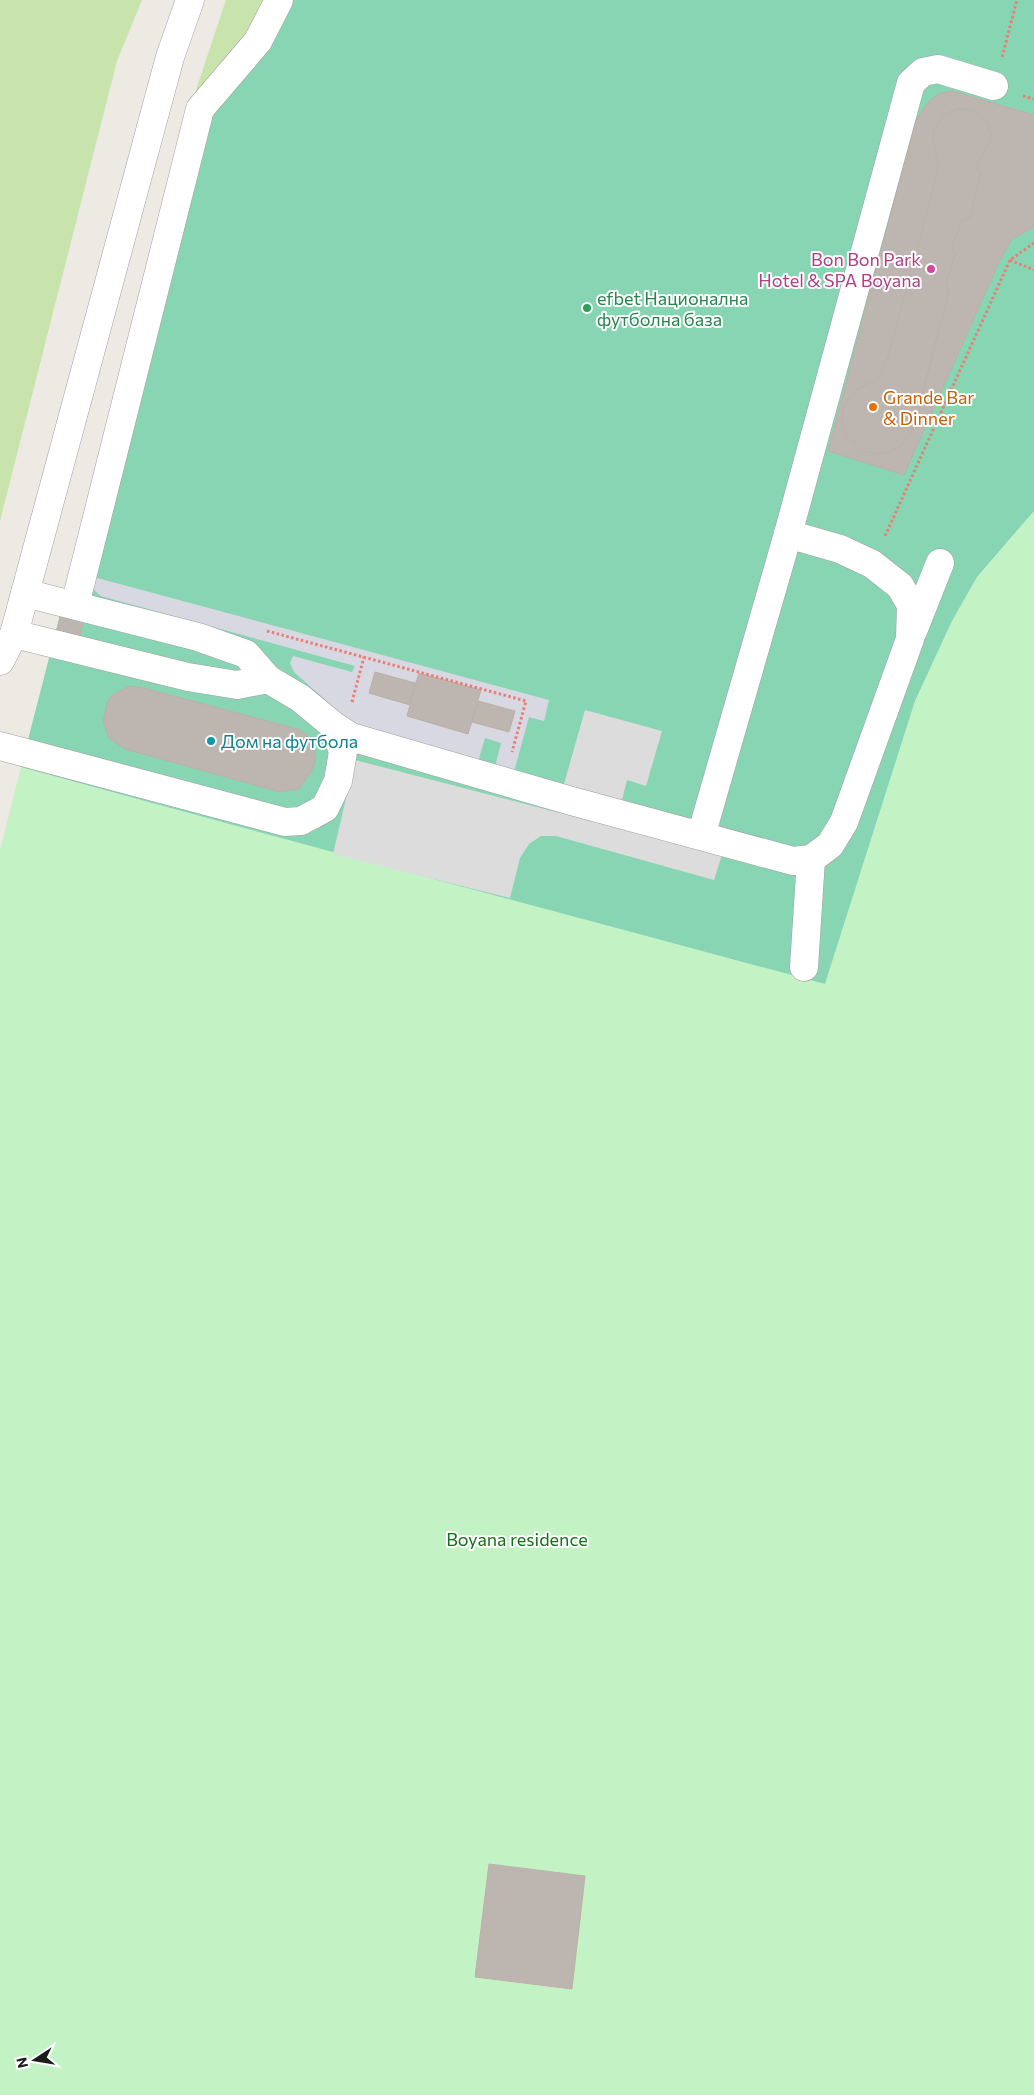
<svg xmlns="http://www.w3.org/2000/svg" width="1034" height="2095" font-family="Commissioner,sans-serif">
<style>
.grass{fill:#c9e3ad}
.park{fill:#c3f3c5}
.pitch{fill:#88d5b4}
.parking{fill:#dcdcdc}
.plaza{fill:#d7d8e2;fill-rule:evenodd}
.building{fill:#bdb5b0;stroke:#bdb0a7}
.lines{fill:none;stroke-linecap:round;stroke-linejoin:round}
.minor-casing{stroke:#a0a0a0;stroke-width:29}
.path{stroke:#ec7d74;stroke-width:3;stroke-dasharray:2.5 2.5;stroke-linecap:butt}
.minor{stroke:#fff;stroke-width:28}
.hotel-dot{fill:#d1479c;stroke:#fff;stroke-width:2}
.leisure-dot{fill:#2e9e5b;stroke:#fff;stroke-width:2}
.food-dot{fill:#e8710a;stroke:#fff;stroke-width:2}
.culture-dot{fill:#0f9aa8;stroke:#fff;stroke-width:2}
.labels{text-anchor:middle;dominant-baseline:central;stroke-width:4;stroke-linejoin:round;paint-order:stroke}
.hotel-label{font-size:18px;fill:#b23c85;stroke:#fff;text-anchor:end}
.leisure-label{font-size:18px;fill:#27864d;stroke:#fff;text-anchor:start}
.food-label{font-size:18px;fill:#c56008;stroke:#fff;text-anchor:start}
.culture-label{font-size:18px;fill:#0d838f;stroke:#fff;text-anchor:start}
.park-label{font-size:18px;fill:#156f1a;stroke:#fff}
</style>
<rect width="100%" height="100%" fill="#ede9e3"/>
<g class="grass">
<polygon points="0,0 142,0 117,61 0,521"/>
<polygon points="226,0 267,0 249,36 191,105"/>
</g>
<path class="park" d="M1034,511V2095H0V850L21,767C289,841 557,912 825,984L915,701L952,621L977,577Z"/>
<path class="pitch" d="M267,0H1034V511L977,577L952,621L915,701L825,984C557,912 289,841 21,767L191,105L249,36Z"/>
<g class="parking">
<polygon points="585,710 662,731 646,786 627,780 622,800 564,784"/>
<polygon points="355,760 722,855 714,880 556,836 541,836 529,844 520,858 510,898 333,854"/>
</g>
<path class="plaza" d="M90,576L549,700L544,721L529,717L514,772L495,767L501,743L485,738L478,762L370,733L347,719L294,672L290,663L293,656L352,672L355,666L101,596L93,589ZM375,672L415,683L419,673L480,690L478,701L515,712L509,732L472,722L468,734L407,716L410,705L369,693Z"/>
<g class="building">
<polygon points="952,91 1034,115 1034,227 1012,239 1000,260 904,475 828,451 915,122 929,101 938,94"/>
<polygon points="959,108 974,111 986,120 991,134 990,142 975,167 981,173 970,218 962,220 952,247 955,255 946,282 949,291 913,430 900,447 889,452 877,454 863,451 845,434 842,422 844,405 857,389 876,380 882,371 888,357 937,174 938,165 933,139 934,130 943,115"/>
<polygon points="61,613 84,618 79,640 56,634"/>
<polygon points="375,672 415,683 410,705 369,693"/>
<polygon points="419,673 481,690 468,734 407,716"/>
<polygon points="130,686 140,687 301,730 308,736 315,752 315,763 311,772 299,789 280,792 125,749 109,738 103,722 107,703 112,695"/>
<polygon points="478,701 515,711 509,732 472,722"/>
<polygon points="489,1864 585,1876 572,1989 475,1977"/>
</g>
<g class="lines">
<g class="minor-casing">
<g id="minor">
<polyline points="788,534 911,83 923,72 938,69 994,86"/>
<polyline points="25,593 198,637 246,654 268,679 300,698 334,726 351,737 568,800 793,861 811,859 830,845 844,822 910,639 911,605 900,586 872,564 840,549 788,534 701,836"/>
<polyline points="75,605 200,109 258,41 279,0"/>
<polyline points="913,631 940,563"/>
<polyline points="14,634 188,677 237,685 268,679"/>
<polyline points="0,661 14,634 170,57 190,0"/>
<polyline points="0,746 285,822 301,821 325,808 338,781 343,752 334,726"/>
<polyline points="804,967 811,859"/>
</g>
</g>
<g class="path">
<polyline points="1002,57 1017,0"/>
<polyline points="1023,96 1034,99"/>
<polyline points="1010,260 1034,270"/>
<polyline points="885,536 1010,260 1034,243"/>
<polyline points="267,631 526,701 512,752"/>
<polyline points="352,702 364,657"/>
</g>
<use href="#minor" class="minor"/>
</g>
<circle class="hotel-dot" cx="931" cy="269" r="5"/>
<circle class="leisure-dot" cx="587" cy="308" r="5"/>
<circle class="food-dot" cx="873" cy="407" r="5"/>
<circle class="culture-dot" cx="211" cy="741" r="5"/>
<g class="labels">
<g class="hotel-label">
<text x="921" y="259">Bon Bon Park<tspan x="921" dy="21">Hotel &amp; SPA Boyana</tspan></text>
</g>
<g class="leisure-label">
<text x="597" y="298">efbet Национална<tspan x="597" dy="21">футболна база</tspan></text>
</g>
<g class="food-label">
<text x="883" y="397">Grande Bar<tspan x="883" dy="21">&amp; Dinner</tspan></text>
</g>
<g class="culture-label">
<text x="221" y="741">Дом на футбола</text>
</g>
<g class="park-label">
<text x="517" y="1539">Boyana residence</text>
</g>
</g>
<g transform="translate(35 2060) rotate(258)" stroke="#ffffff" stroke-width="4" paint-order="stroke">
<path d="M0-4L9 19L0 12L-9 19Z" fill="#1c1c1c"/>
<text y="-8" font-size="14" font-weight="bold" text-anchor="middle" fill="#1c1c1c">N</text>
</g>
</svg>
